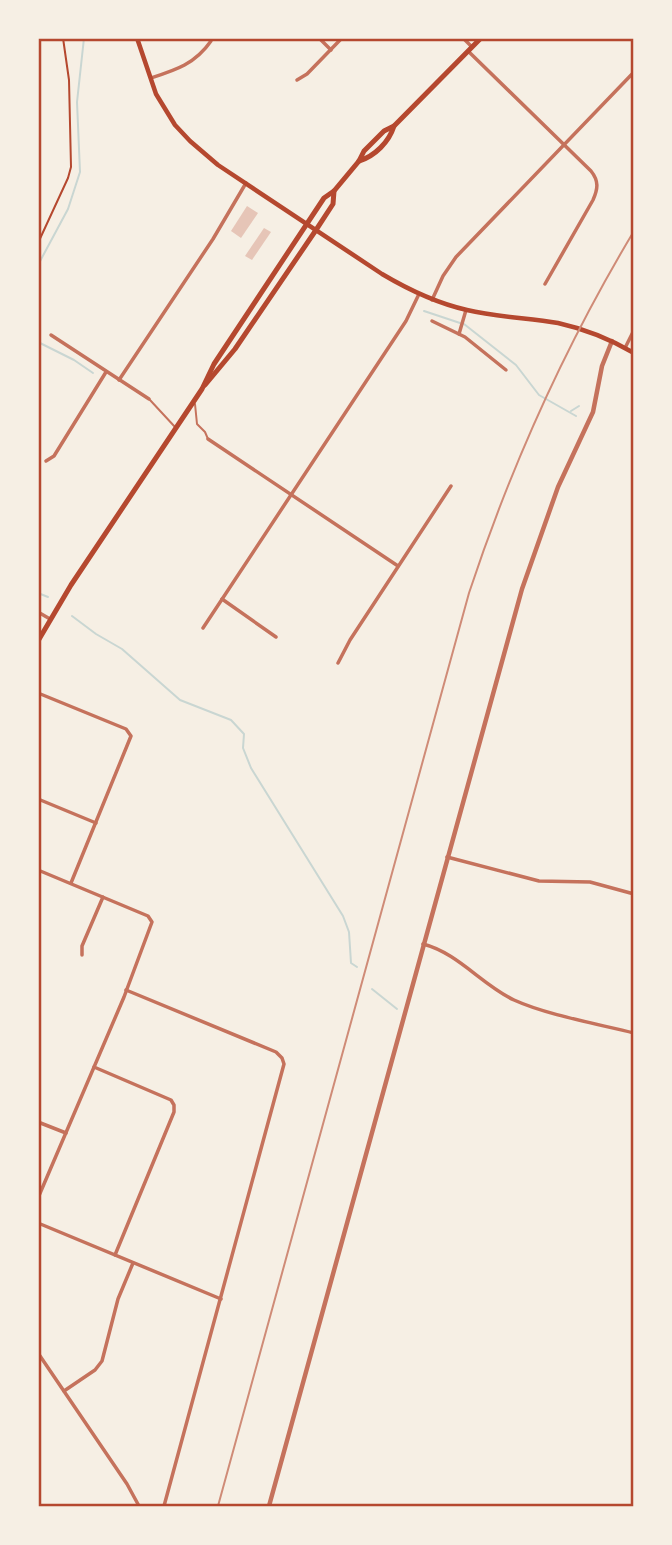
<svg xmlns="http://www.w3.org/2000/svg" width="672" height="1545" font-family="Figtree,sans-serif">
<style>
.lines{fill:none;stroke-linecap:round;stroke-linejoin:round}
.stream{stroke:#c9d6d2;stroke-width:2}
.building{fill:#e6c5b7}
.path{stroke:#b5482f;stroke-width:2}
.service{stroke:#c5725c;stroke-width:2}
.minor{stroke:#c5725c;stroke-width:3.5}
.tertiary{stroke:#c5725c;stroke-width:4.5}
.secondary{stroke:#b5482f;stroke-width:4.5}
.trunk{stroke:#b5482f;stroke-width:5}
.rail{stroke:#cf8b77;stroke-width:2}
.neatline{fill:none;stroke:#b5482f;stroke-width:2.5}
</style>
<rect width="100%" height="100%" fill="#f6efe4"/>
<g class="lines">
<g class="stream">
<polyline points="38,265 68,209 80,172 77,102 84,38"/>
<polyline points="424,311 460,323"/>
<polyline points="464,324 516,365 539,395 576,416"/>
<polyline points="38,342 74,360 93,373"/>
<polyline points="571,411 579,406"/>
<polyline points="38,593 48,597"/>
<polyline points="72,616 96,634 122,649 180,700 231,720 244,734 243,748 251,768 343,916 349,932 351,963 357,967"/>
<polyline points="372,989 397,1009"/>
</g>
</g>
<g class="building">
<polygon points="247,206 258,213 241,238 231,231"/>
<polygon points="264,228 271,232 252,260 245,256"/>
</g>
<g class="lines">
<polyline class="path" points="38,243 68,178 71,167 69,80 63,38"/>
<g class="service">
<polyline points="150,400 175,427"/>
<polyline points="195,404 197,424 205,432 208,439"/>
</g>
<g class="minor">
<polyline points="319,38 331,50"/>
<polyline points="463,38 472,47"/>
<path d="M468,51L591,171C599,181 598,189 593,200L545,284"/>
<path d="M151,78C176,70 195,64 211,41"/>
<polyline points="297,80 307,74 342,38"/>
<polyline points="432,300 443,276 456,257 634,72"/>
<polyline points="432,321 465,337 506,370"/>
<polyline points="459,334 466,310"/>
<polyline points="51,335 149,399"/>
<polyline points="625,348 634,330"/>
<polyline points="119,380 213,239 246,183"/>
<polyline points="208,439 398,566"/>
<polyline points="46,461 54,456 106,372"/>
<polyline points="222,599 276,637"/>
<polyline points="38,612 50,619"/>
<polyline points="203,628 406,321 419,294"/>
<polyline points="338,663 350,640 451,486"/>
<polyline points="38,693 126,729 131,736 71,883"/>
<polyline points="38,799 96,823"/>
<polyline points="447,857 539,881 590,882 634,894"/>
<polyline points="38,870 148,916 152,922 124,997 38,1198"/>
<path d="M423,944C458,953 482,985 514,1000C547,1015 598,1024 634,1033"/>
<polyline points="82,955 82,946 103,897"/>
<polyline points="126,990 276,1052 282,1058 284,1064 164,1506"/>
<polyline points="94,1067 171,1100 174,1105 174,1112 115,1255"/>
<polyline points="38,1122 66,1133"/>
<polyline points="38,1223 221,1299"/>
<polyline points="38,1353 127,1484 139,1506"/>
<polyline points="64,1391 95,1370 102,1361 118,1299 133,1263"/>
<polyline points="38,1506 39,1506"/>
</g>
<polyline class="tertiary" points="269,1506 522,589 558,487 593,412 602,366 612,341"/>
<path class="secondary" d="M137,38L156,94L175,125L190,141L218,165L382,274C409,290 436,303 467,310C497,317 528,318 558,323C585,329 610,339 634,353"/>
<g class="trunk">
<path d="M359,161C375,156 389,142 394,126"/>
<polyline points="205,385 235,349 316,230 333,204 334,191"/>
<polyline points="38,641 71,585 202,389 214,364 324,198 334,191 359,161 364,151 384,131 394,126 481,38"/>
</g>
<path class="rail" d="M218,1506L469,593C511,466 565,346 634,231"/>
</g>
<rect width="672" height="1545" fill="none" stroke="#f6efe4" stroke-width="80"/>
<rect x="40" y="40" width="592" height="1465" class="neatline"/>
</svg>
